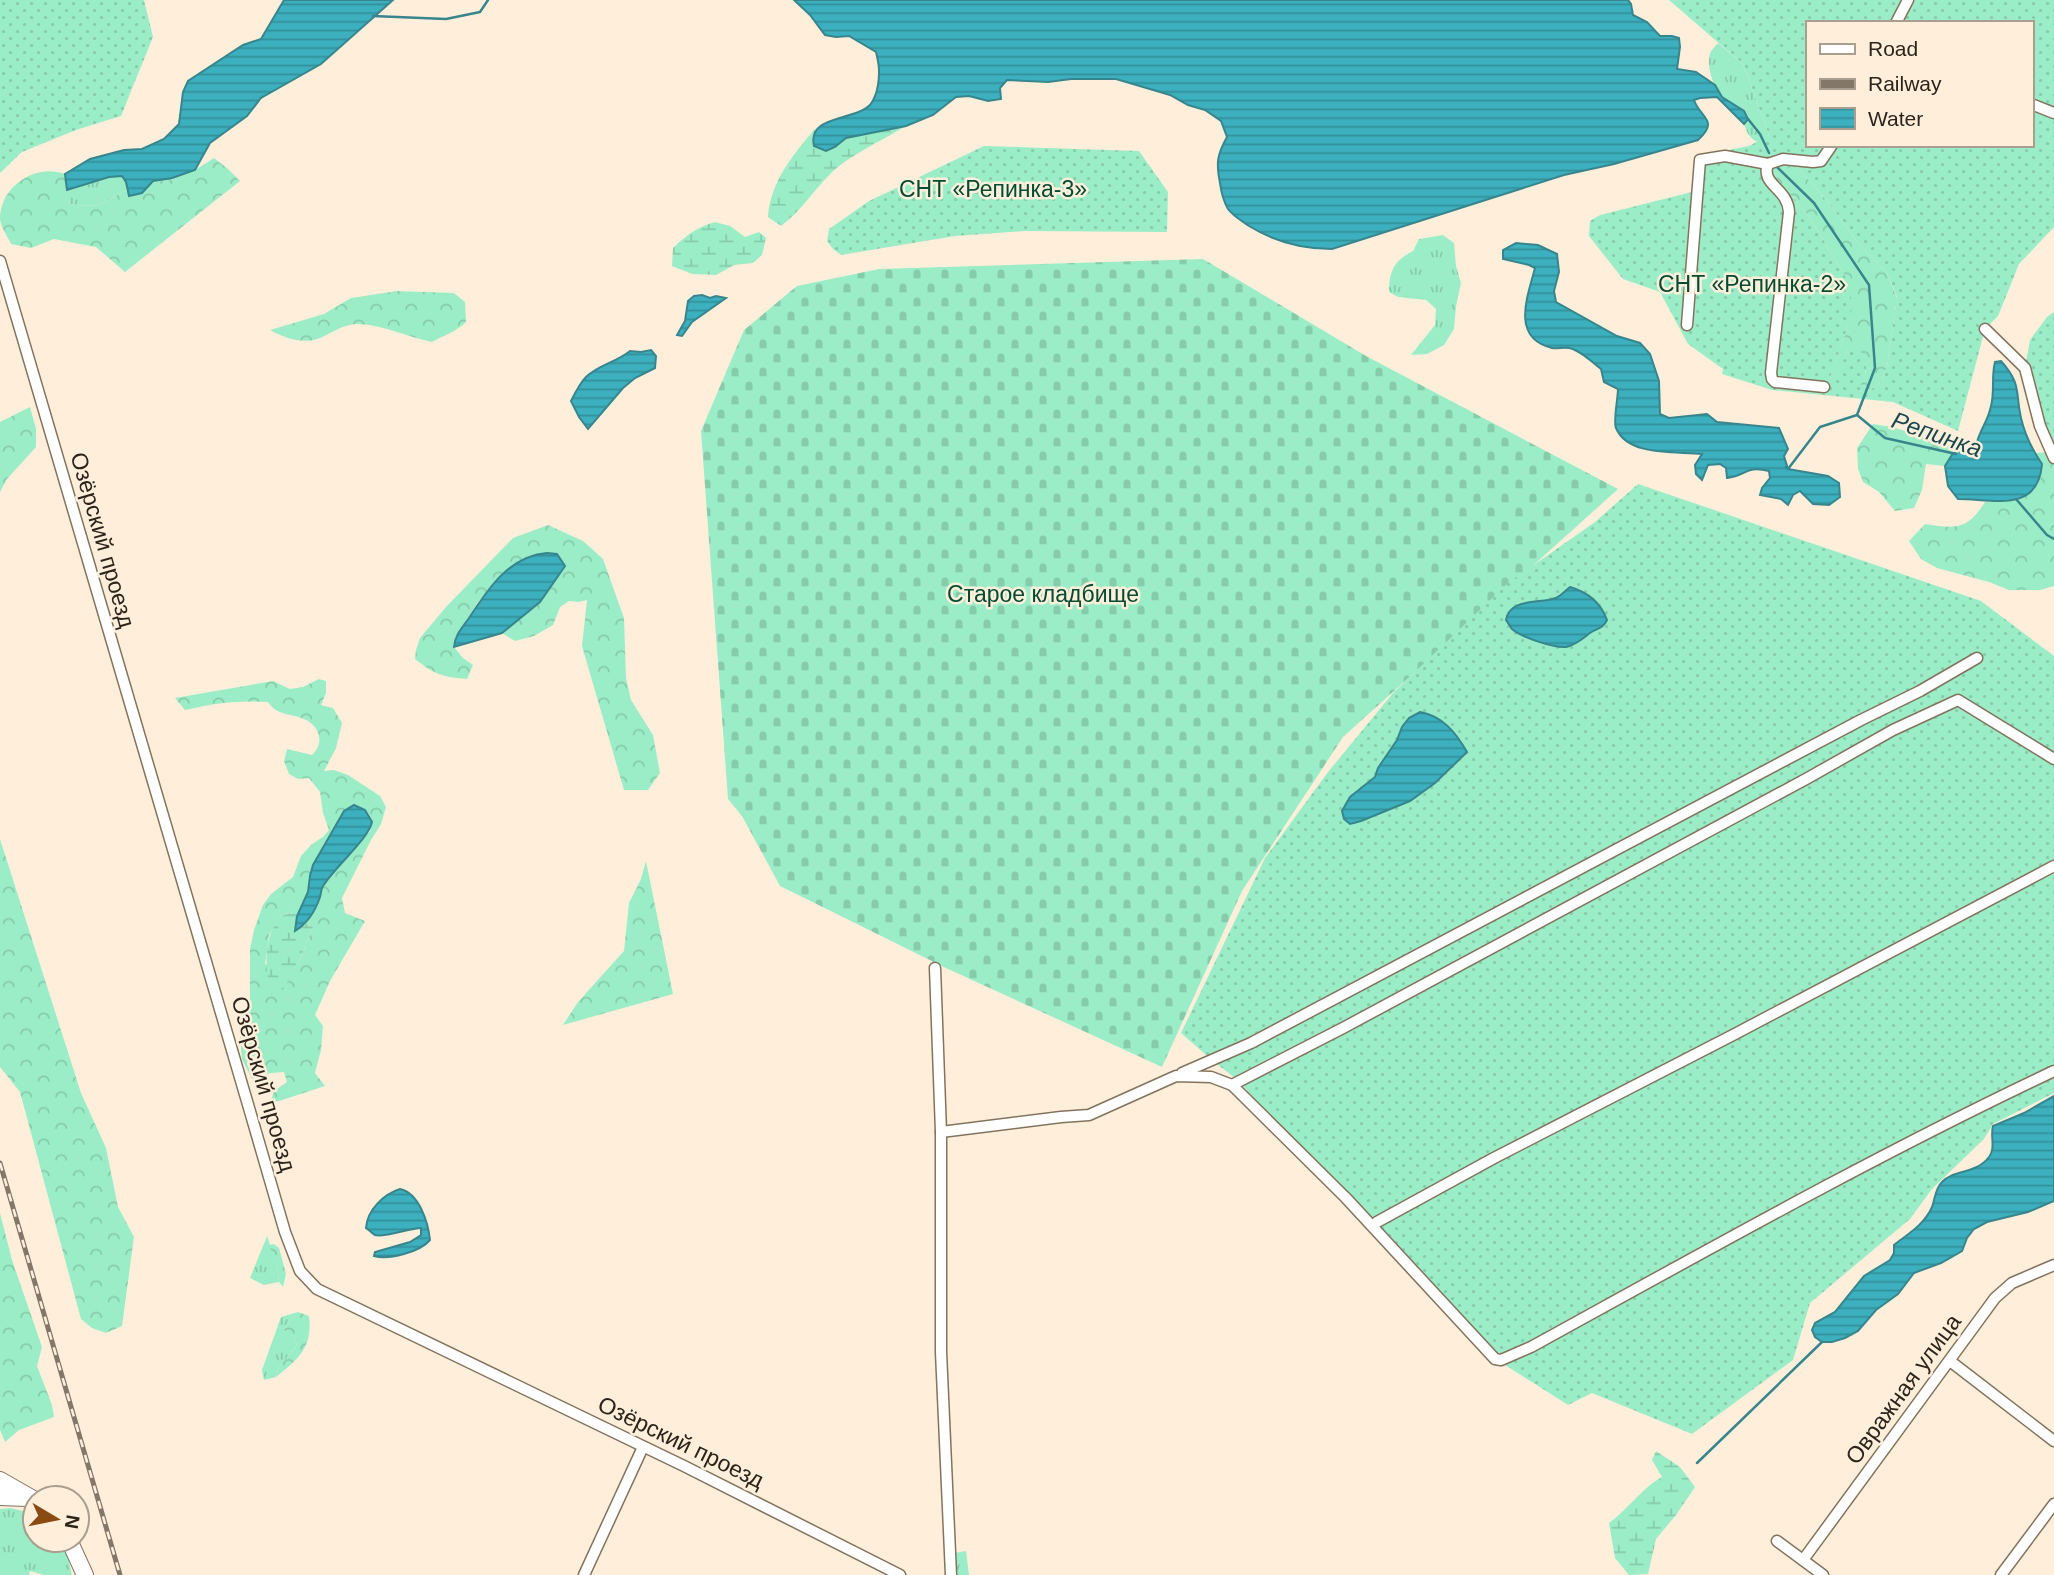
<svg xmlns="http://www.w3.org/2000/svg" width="2054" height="1575" font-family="Arial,sans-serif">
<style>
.grass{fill:url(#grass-tufts)}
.forest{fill:url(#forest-crowns);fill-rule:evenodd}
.wetland{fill:url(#wetland-marsh)}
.cemetery{fill:url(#cemetery-stones)}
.garden{fill:url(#garden-dots);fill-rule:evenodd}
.water{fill:url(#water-rules);stroke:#37868d;stroke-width:2}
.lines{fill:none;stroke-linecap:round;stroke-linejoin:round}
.stream{stroke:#37868d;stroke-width:2.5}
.street-casing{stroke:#84735c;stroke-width:13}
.secondary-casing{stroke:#84735c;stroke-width:18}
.street{stroke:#fff;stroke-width:10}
.secondary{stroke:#fff;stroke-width:16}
.rail-casing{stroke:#827769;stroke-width:5}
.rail{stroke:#ffefda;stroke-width:2.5;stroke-dasharray:8;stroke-linecap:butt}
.labels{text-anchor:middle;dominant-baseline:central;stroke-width:5;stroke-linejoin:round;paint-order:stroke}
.park-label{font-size:23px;fill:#004c33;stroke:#ffefda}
.street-label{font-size:23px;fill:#2b241b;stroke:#ffefda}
.water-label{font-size:24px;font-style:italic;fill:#184950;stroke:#ffefda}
</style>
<defs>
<pattern id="grass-tufts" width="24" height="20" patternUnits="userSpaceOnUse" patternTransform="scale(1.75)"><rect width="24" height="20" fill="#9bedc7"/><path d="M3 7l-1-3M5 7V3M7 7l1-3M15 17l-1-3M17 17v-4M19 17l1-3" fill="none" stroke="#86cbaa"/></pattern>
<pattern id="forest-crowns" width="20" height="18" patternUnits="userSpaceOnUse" patternTransform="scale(1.75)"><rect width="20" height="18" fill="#9bedc7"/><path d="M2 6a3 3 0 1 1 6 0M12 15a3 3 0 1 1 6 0" fill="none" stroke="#86cbaa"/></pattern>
<pattern id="wetland-marsh" width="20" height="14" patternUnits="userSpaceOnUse" patternTransform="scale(1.75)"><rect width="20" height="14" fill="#9bedc7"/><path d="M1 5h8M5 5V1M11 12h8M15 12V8" fill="none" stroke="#86cbaa"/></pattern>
<pattern id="cemetery-stones" width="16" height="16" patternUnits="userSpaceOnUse" patternTransform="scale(1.75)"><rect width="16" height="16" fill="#9bedc7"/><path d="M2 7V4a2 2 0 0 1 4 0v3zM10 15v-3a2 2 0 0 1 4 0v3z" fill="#86cbaa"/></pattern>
<pattern id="garden-dots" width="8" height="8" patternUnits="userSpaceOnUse" patternTransform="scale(1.75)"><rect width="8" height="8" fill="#9bedc7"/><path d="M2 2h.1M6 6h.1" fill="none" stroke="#86cbaa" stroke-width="1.8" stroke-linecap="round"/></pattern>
<pattern id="water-rules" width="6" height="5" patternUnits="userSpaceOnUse" patternTransform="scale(1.75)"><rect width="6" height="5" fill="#3cb0be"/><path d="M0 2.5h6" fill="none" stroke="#338f9a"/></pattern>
</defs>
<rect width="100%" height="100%" fill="#ffefda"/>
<g class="grass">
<path d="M1718,43L1743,64L1769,135L1758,142C1749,139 1747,132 1744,124L1748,119C1742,107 1733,106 1724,98C1713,89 1705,64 1711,51C1713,48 1716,46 1718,43Z"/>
<path d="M123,176L126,182L127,190C101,203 101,209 70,204L67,190L109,177Z"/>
<path d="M1443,235L1454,243L1456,266L1461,283L1456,306L1454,329L1444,345L1427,354L1411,355L1435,325L1436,309L1426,300L1398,297L1389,292C1389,272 1394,260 1413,251L1419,239Z"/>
<polygon points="267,1236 277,1266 279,1282 264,1285 250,1278"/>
<polygon points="298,1312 284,1329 294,1337 297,1345 279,1367 276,1377 264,1380 262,1370 281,1317"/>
<polygon points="11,1508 35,1514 35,1540 61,1540 65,1545 72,1575 44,1575 30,1571 29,1575 0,1575 0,1509"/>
<polygon points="966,1551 969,1575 955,1575 954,1553"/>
</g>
<g class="forest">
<path d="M214,158L228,169L240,181L125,272L96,247L54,239L31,248L11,244C8,237 1,228 0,219C0,186 36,163 65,174L70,204C101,209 101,203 127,190L130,196L152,181L172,178L195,170Z"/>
<polygon points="1775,164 1795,164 1829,203 1858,243 1886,271 1897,298 1887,366 1880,383 1866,393 1860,391 1860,386 1866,371 1848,349 1838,376 1836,379 1831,379 1830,376 1848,326 1843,272 1808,215 1793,197 1771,176 1770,170"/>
<path d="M397,291L454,293L465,302L466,322C456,332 444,335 432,342C407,337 384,325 358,324C341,324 332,334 317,339C302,344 284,338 270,330L324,314L351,298Z"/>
<polygon points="30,407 36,429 36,447 7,479 0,492 0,422"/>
<polygon points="1873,424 1892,427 1946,443 1953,448 1953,453 1945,466 1926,464 1922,490 1914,508 1895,511 1879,492 1863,482 1858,469 1857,448"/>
<path d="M2050,452L2054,458V586L2040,590H2009L1989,582L1937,568L1921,559L1909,541L1925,524C1957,529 1967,530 1985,502C2014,501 2039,500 2042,465L2034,453Z"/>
<path d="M548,525L583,541L603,559L624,618L626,678L631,700L653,735L660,773L648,790H624L582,646L587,600L579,602L569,601L560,607L553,625L534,636L515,641L502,633L540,602L565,566L521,561L497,579L478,602L455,638L454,647L463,658L473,665L467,679C442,677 434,674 415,659L416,650L420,638L446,607L513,538Z"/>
<path d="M319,679L326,681V693L321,705L333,708L342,723L336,748L324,771L334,770L348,775L380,796L386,807L381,824L371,840L342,898L345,913L365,921L330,981L315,1015L323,1026L321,1050L315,1073L325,1086L270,1104L274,1091L287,1082L284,1072L271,1073L252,1079L242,1059L240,1037L250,998V949L254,930L263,905L271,894L293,877L301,856L311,845L324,836L329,830L323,813L320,792L309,778L298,779L289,774L284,761L287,749L312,755C325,743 320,726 304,719C295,715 284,715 276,710C275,710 268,703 268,702C239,700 213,703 185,710L175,698L273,681L290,689L303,687ZM344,811L371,830L354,847L321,889L315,908L307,923L313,927L298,964L290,975L265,964L269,935L281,916C287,914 296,912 301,907C312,896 308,878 313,865C322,846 333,828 344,811Z"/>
<polygon points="0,839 81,1093 106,1148 118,1207 134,1237 122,1326 106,1333 92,1328 81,1319 20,1092 0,1067"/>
<polygon points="646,861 673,994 563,1025 578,1002 624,951 629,903 641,879"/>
<polygon points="0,1213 12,1260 42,1347 37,1366 52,1405 54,1417 19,1430 5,1442 0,1430"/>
<polygon points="274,1244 279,1248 286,1274 283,1287 279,1282 277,1266 269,1245"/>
<path d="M298,1312L309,1316C313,1348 298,1359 276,1377L279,1367L297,1345L294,1337L287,1334L284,1329Z"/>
</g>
<g class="wetland">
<path d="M906,126C884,139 859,151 839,166C817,184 803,210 781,226L768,217C770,182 794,153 816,128L812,137L835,147L846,138Z"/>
<path d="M715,222L730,226L745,237L759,232L766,238L762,255L753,263L734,265L716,275L692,274L672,266L673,248C686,235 698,227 715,222Z"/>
<path d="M301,907L297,916L296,931L307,923L313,927L298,964L280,995L275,997L271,994C265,968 262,938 281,916L291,913Z"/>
<path d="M1656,1451L1680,1467L1695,1487L1676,1515L1656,1539L1648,1574L1629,1575L1615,1558L1609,1523C1628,1509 1642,1488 1662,1477L1652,1460Z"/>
</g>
<polygon class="cemetery" points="1203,259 1366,356 1618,489 1343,737 1242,891 1162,1067 948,969 780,886 742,816 728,799 701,431 744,330 797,286 879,269"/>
<g class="garden">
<polygon points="0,0 144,0 153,37 121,116 76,130 22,152 0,173"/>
<path d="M1669,0H2054V227L2019,264L1998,316L1985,329L1958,431L1893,402L1772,390L1722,374L1723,369L1688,344L1660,292L1623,279L1589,236L1590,221L1600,215L1696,191L1698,156L1749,146L1769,135L1743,64ZM1807,23H2031V145H1807ZM1782,161L1795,164L1829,203L1858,243L1886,271L1897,297L1887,366L1880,383L1866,393L1860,391C1860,384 1863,381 1865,374C1869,362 1862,347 1850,345L1848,349L1836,379H1831L1830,377L1848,326L1852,307L1850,287L1843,272L1808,215L1793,197L1771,176L1770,170Z"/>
<polygon points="984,146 1139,151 1168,192 1167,232 1025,231 955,236 841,255 833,249 827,241 829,229 869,201"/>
<polygon points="2054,312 2054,458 2025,368 2030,340 2047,317"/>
<polygon points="1638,484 1981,601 2054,656 2054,1093 1993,1124 1984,1139 1932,1189 1910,1219 1810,1303 1793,1360 1692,1434 1592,1393 1568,1405 1505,1365 1491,1348 1264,1110 1239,1081 1213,1061 1181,1033 1265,858 1328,772 1393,693 1508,583 1595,522"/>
</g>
<g class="water">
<polygon points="284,0 393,0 321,64 261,98 247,116 210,143 195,170 172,178 153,181 142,193 129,196 126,182 122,176 109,177 67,190 65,174 90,159 124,150 142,149 164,139 179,124 183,92 188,81 243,45 261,39"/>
<path d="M794,0H1628L1631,4L1633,15L1647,22L1660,36H1672L1679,38L1680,47L1677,69L1696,72L1715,85L1722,97L1744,111L1748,119L1744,124L1717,97L1700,98L1694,100C1700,118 1720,120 1698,140L1614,164L1564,175L1332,249C1301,249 1275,242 1249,226C1242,221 1233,216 1228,209C1224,202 1221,191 1220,183C1216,163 1217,155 1227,137L1221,121L1205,110L1188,105L1170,95L1116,79H1071L1048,82L1007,80L1000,88L1001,99L988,101L969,96L956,97L933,115L906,126L846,138L835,147L826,151L814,146C807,115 854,121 870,105C874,100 877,91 878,85C880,72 879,64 876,52L849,36L836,37L825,35L810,15Z"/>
<path d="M1516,243L1538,245L1557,254L1559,272L1554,291L1556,302L1617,336L1640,343L1650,354L1659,381L1660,414L1669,418L1707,414L1717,422L1779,428L1788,449L1784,456L1788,469L1828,476L1839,483L1840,497L1829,505L1813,504L1800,491L1793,495L1788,505L1781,499L1760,495L1762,488L1770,478L1769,471C1745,465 1747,476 1727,478L1726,468L1720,464L1708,465L1702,480L1696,474L1695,465L1702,454C1677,451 1628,457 1616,428C1613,422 1618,398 1618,389L1604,382L1601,369C1592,362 1580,350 1569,348C1563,347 1557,349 1552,348C1511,338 1527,298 1535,268L1529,265L1503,259V250Z"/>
<polygon points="702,295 710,298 716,296 726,298 692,322 682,336 677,335 685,321 688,301 694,296"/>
<path d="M651,350L656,356L655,368L635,378L623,388L588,429L579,417L571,401C575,393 580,383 586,377C598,365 617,362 630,351L641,352Z"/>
<path d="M2001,361C2022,385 2015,391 2021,418C2025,435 2033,451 2042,464C2038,514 1992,499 1958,499L1948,486L1945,466L1953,453L1967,449L1977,442C1981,428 1988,421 1991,406C1995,391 1991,377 1995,362Z"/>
<path d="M547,553L557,554L565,566L540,602L502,633L454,647C455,635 462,628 469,618C488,589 509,556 547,553Z"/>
<path d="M1570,587C1587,592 1601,603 1607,620C1603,629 1597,628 1590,633C1582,639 1576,645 1566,647C1553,648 1521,637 1512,629C1511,628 1507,621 1506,620C1510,597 1541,604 1556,598C1561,596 1566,590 1570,587Z"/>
<path d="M1420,712C1443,716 1456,733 1467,752L1435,783L1410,801L1361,821L1350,824L1344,819L1342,811L1350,797L1375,777L1378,768L1397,740L1402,727L1409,718Z"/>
<path d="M354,805L365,810L372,822C369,838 334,868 323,886C320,892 322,890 320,897C315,912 308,923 295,931L297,916L308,892L310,876L313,865L344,811Z"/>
<path d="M2054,1096V1201L2028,1212L1987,1222L1974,1229L1967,1238L1962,1251L1941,1263L1914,1273L1898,1294L1876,1310L1858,1331L1845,1338L1832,1342H1822L1815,1337L1812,1330L1815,1323L1835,1312L1864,1276L1890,1260L1894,1253V1245C1908,1234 1925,1224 1932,1207C1935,1199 1935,1189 1942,1182C1954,1169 1975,1175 1989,1157C1996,1148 1990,1136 1993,1126L2024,1113Z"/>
<path d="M400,1189C419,1193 428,1222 430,1240C420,1252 389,1260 374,1256L375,1252L410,1242L421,1235V1228C410,1228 384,1238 375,1235C373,1234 368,1229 366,1228C367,1210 384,1194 400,1189Z"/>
</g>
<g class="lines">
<g class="stream">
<polyline points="373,16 446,19 480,12 488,0"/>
<polyline points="1748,119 1760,134 1769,153"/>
<polyline points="1777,167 1814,203 1869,285 1875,368 1857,415"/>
<polyline points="1786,467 1788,469 1820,427 1857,415 1885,438 1956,454"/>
<polyline points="2016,499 2047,535 2054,539"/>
<polyline points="1697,1463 1822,1342"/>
</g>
<g class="street-casing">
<g id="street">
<polyline points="1896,23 1908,0"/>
<polyline points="2031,104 2054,113"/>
<path d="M1768,164C1760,185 1788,188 1789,212L1771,373L1772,379L1775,382L1824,387"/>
<polyline points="0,261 249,1108 285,1232 300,1271 317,1289 684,1466 900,1575"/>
<polyline points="1687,325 1700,160 1725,156 1768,164 1783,159 1813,162 1821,161 1832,145"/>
<polyline points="1985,329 2025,368 2040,426 2054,458"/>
<polyline points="935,968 941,1132 941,1352 951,1575"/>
<polyline points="1182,1073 1251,1043 1861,720 1920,691 1977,658"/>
<polyline points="1232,1085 1343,1028 1806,779 1893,730 1958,700 2054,759"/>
<path d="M941,1132L1061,1117L1089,1115L1176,1076L1211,1077L1232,1085L1346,1198L1495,1359L1501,1360L1531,1347C1704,1252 1876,1155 2054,1071"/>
<polyline points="1377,1222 1494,1158 1733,1035 2054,866"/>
<polyline points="1950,1361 2054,1441"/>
<polyline points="1777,1541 1823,1575"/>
<polyline points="1803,1560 1995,1298 2012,1283 2054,1265"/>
<polyline points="584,1575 643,1447"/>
<polyline points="2001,1575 2054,1504"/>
</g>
</g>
<g class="secondary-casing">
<g id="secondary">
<polyline points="0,1480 35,1500"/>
<polyline points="0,1497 27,1498"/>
<polyline points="69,1540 85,1575"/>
</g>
</g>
<use href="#street" class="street"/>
<use href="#secondary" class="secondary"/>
<g class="rail-casing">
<polyline id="rail" points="0,1163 120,1575"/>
</g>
<use href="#rail" class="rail"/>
</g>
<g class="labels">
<g class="park-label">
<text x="993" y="189">СНТ «Репинка-3»</text>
<text x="1752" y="284">СНТ «Репинка-2»</text>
<text x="1043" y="594">Старое кладбище</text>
</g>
<g class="street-label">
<text transform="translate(103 540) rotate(74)">Озёрский проезд</text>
<text transform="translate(264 1084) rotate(74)">Озёрский проезд</text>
<text transform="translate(1903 1389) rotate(-54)">Овражная улица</text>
<text transform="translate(681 1442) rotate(26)">Озёрский проезд</text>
</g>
<g class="water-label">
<text transform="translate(1937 434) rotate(19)">Репинка</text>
</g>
</g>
<rect x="1806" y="21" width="228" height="126" fill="#ffefda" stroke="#aa9e8e" stroke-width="2"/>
<rect x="1820" y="44" width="35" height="10" fill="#ffffff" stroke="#aa9e8e" stroke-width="2"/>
<text x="1868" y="56" font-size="21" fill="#2b241b">Road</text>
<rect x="1820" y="79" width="35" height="10" fill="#827769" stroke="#aa9e8e" stroke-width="2"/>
<text x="1868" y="91" font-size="21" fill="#2b241b">Railway</text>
<rect x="1820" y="108" width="35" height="21" fill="url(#water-rules)" stroke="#aa9e8e" stroke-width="2"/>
<text x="1868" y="126" font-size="21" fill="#2b241b">Water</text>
<g transform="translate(56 1519) rotate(100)"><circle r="33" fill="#ffefda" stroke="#aa9e8e" stroke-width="2"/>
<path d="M0-5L12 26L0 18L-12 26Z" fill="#8a4a11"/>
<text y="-10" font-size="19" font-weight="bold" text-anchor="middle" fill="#2b241b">N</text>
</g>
</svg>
